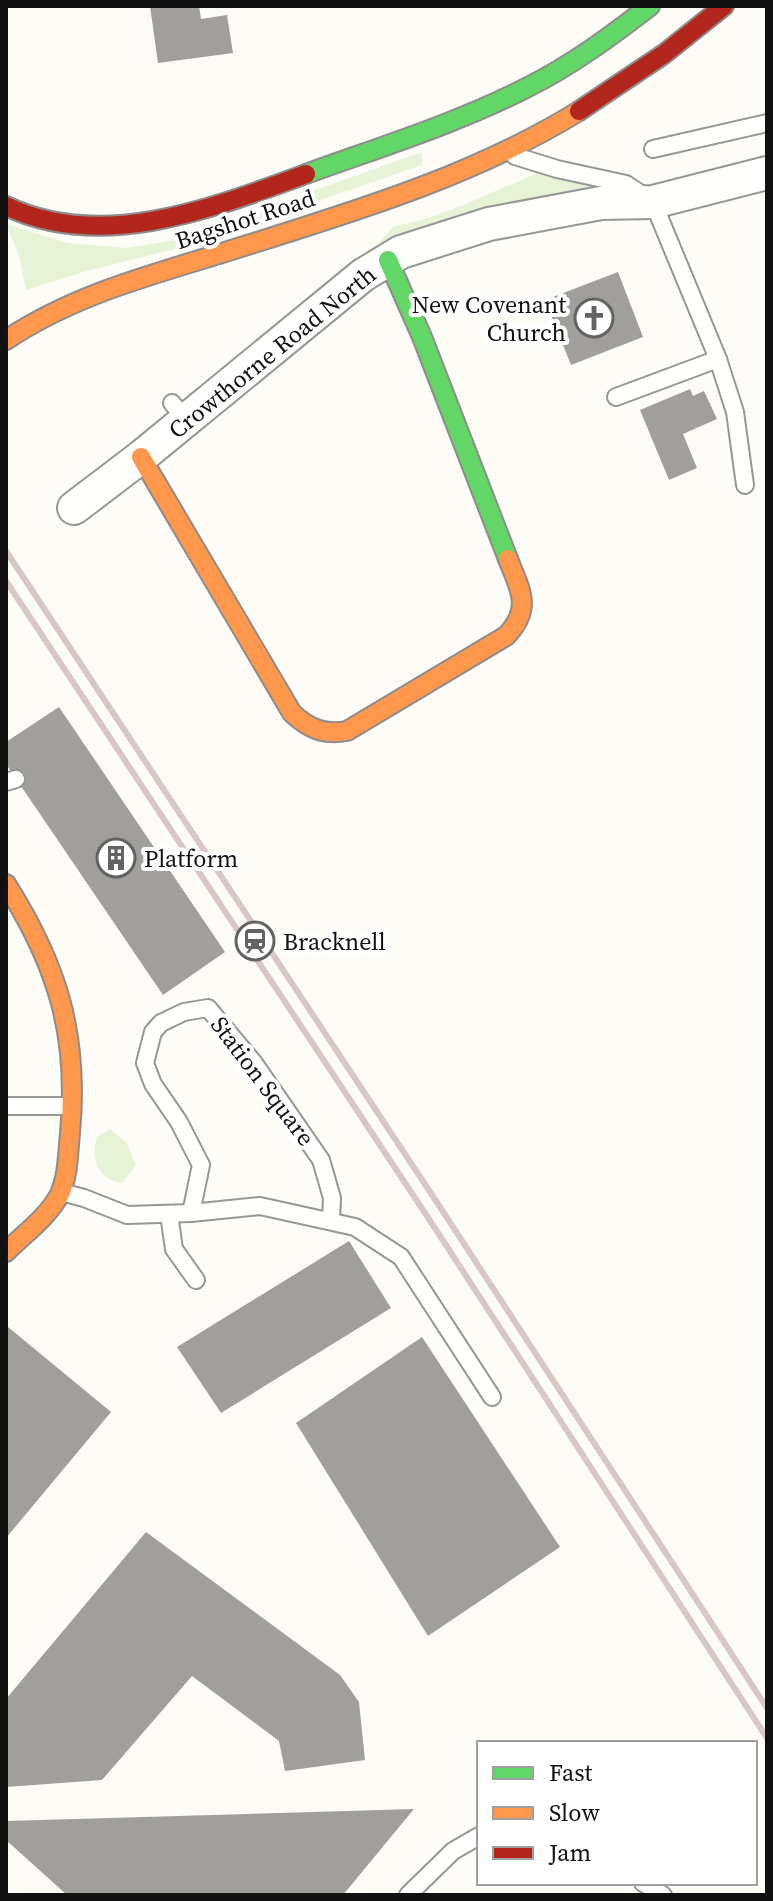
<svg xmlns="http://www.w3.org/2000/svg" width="773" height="1901" font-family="'Source Serif 4',serif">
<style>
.green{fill:#e7f3d7}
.building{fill:#a19f9c}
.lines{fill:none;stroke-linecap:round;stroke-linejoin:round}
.lane-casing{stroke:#979795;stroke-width:20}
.street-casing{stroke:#979795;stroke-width:36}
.fast-casing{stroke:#8e8d8b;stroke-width:22}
.slow-casing{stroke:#8e8d8b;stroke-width:22}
.jam-casing{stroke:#8e8d8b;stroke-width:22}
.lane{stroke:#fffffe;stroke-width:16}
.street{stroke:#fffffe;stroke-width:32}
.fast{stroke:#63d668;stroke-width:18}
.slow{stroke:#ff974d;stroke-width:18}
.jam{stroke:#b3261e;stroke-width:18}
.rail{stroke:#d9c6c7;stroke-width:6}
.labels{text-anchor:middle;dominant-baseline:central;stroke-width:8;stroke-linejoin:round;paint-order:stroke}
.street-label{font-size:24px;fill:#111;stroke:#fff}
.poi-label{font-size:24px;fill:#111;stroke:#fff;text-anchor:start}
</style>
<rect width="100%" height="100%" fill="#fdfcf7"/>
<g class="green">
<polygon points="422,152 422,165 186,246 83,272 26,290 19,255 6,224 67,243 126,248 176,240"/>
<polygon points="551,167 630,181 378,244 394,226 419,221 461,206"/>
<path d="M110,1129L126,1142L136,1165L122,1183C98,1180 90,1158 97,1137Z"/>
</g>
<g class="building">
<polygon points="150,6 199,6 201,19 227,15 233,53 158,63"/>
<polygon points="618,272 643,337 571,365 545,300"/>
<polygon points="690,389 693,396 704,391 717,419 683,434 697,468 669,480 640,410"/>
<polygon points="59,707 225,952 163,995 6,764 6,742"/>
<polygon points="349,1241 391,1308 221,1413 177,1347"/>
<polygon points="8,1327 111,1412 6,1538 6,1328"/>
<polygon points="422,1337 560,1547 428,1636 296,1423"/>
<polygon points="146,1532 340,1675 359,1702 365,1760 285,1771 279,1741 192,1676 102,1780 6,1787 6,1699"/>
<polygon points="414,1809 343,1895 67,1895 6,1840 6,1821"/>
</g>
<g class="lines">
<g class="lane-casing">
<g id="lane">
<polyline points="653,149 767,123"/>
<polyline points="515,156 557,169 626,184 653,202 718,359 735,412 745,485"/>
<polyline points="616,397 718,359"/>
<polyline points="172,403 185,419"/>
<polyline points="6,782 16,779"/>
<polyline points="6,1106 72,1106"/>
<polyline points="61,1192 84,1198 127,1215 191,1213 260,1206 355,1227 401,1257 492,1397"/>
<polyline points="191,1213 201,1165 179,1122 153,1084 145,1063 153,1032 161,1023 184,1012 208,1008 254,1063 321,1160 332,1198 331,1220"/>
<polyline points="169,1214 174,1249 196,1280"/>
<polyline points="643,1883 663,1895"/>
<polyline points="408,1895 453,1851 479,1836"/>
</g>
</g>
<g class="street-casing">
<polyline id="street" points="74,508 141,457 363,275 401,252 489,224 601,203 653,202 767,173"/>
</g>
<g class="fast-casing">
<g id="fast">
<path d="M306,174C380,147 458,123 528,87C572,65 611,36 650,6"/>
<polyline points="388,260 422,337 508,559"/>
</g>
</g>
<g class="slow-casing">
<g id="slow">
<path d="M6,340C72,296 144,277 219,254C342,215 469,179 579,111"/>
<path d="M141,457L292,713C309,729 324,735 347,731L506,636C533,608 520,590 508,559"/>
<path d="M6,884C58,966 79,1036 70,1133C68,1153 68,1176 60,1194C48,1217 24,1234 6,1252"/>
</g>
</g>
<g class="jam-casing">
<g id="jam">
<polyline points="579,111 664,54 724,6"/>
<path d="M6,206C102,252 213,208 306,174"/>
</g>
</g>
<use href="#lane" class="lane"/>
<use href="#street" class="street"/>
<use href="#fast" class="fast"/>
<use href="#slow" class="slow"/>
<use href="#jam" class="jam"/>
<g class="rail">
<polyline points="6,551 440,1207 767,1708"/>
<polyline points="6,581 427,1216 767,1738"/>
</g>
</g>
<defs>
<g id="church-ring" transform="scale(2)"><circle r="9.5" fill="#fff" stroke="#646362" stroke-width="1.5"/><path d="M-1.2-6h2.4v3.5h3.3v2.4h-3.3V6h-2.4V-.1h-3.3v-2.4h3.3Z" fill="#646362"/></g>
<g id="building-ring" transform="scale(2)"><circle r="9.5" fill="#fff" stroke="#646362" stroke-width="1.5"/><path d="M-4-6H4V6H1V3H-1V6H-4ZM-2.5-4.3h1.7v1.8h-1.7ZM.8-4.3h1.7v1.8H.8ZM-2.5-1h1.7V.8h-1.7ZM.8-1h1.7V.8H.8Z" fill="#646362"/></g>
<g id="station-ring" transform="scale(2)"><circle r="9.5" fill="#fff" stroke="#646362" stroke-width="1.5"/><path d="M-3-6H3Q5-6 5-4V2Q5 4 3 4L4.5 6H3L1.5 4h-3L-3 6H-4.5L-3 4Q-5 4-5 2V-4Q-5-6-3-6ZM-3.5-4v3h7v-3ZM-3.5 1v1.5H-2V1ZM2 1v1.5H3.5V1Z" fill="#646362"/></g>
</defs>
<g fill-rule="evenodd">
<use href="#church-ring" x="594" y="318"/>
<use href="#building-ring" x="116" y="858"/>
<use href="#station-ring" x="255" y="941"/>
</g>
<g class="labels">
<g class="street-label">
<text transform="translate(245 219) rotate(-18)">Bagshot Road</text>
<text transform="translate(272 352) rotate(-39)">Crowthorne Road North</text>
<text transform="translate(263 1081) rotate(53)">Station Square</text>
</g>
<g class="poi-label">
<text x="566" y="304" text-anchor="end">New Covenant<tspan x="566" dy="28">Church</tspan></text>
<text x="144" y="858">Platform</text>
<text x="283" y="941">Bracknell</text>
</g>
</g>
<rect width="773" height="1901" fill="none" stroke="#111111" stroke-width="16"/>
<rect x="477" y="1741" width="280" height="144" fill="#ffffff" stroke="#a0a0a0" stroke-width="2"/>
<rect x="493" y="1767" width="40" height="12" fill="#63d668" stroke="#a0a0a0" stroke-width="2"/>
<text x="549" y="1781" font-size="24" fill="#111111">Fast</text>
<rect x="493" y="1807" width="40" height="12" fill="#ff974d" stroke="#a0a0a0" stroke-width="2"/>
<text x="549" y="1821" font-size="24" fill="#111111">Slow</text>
<rect x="493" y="1847" width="40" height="12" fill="#b3261e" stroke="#a0a0a0" stroke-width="2"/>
<text x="549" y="1861" font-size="24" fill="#111111">Jam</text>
</svg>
